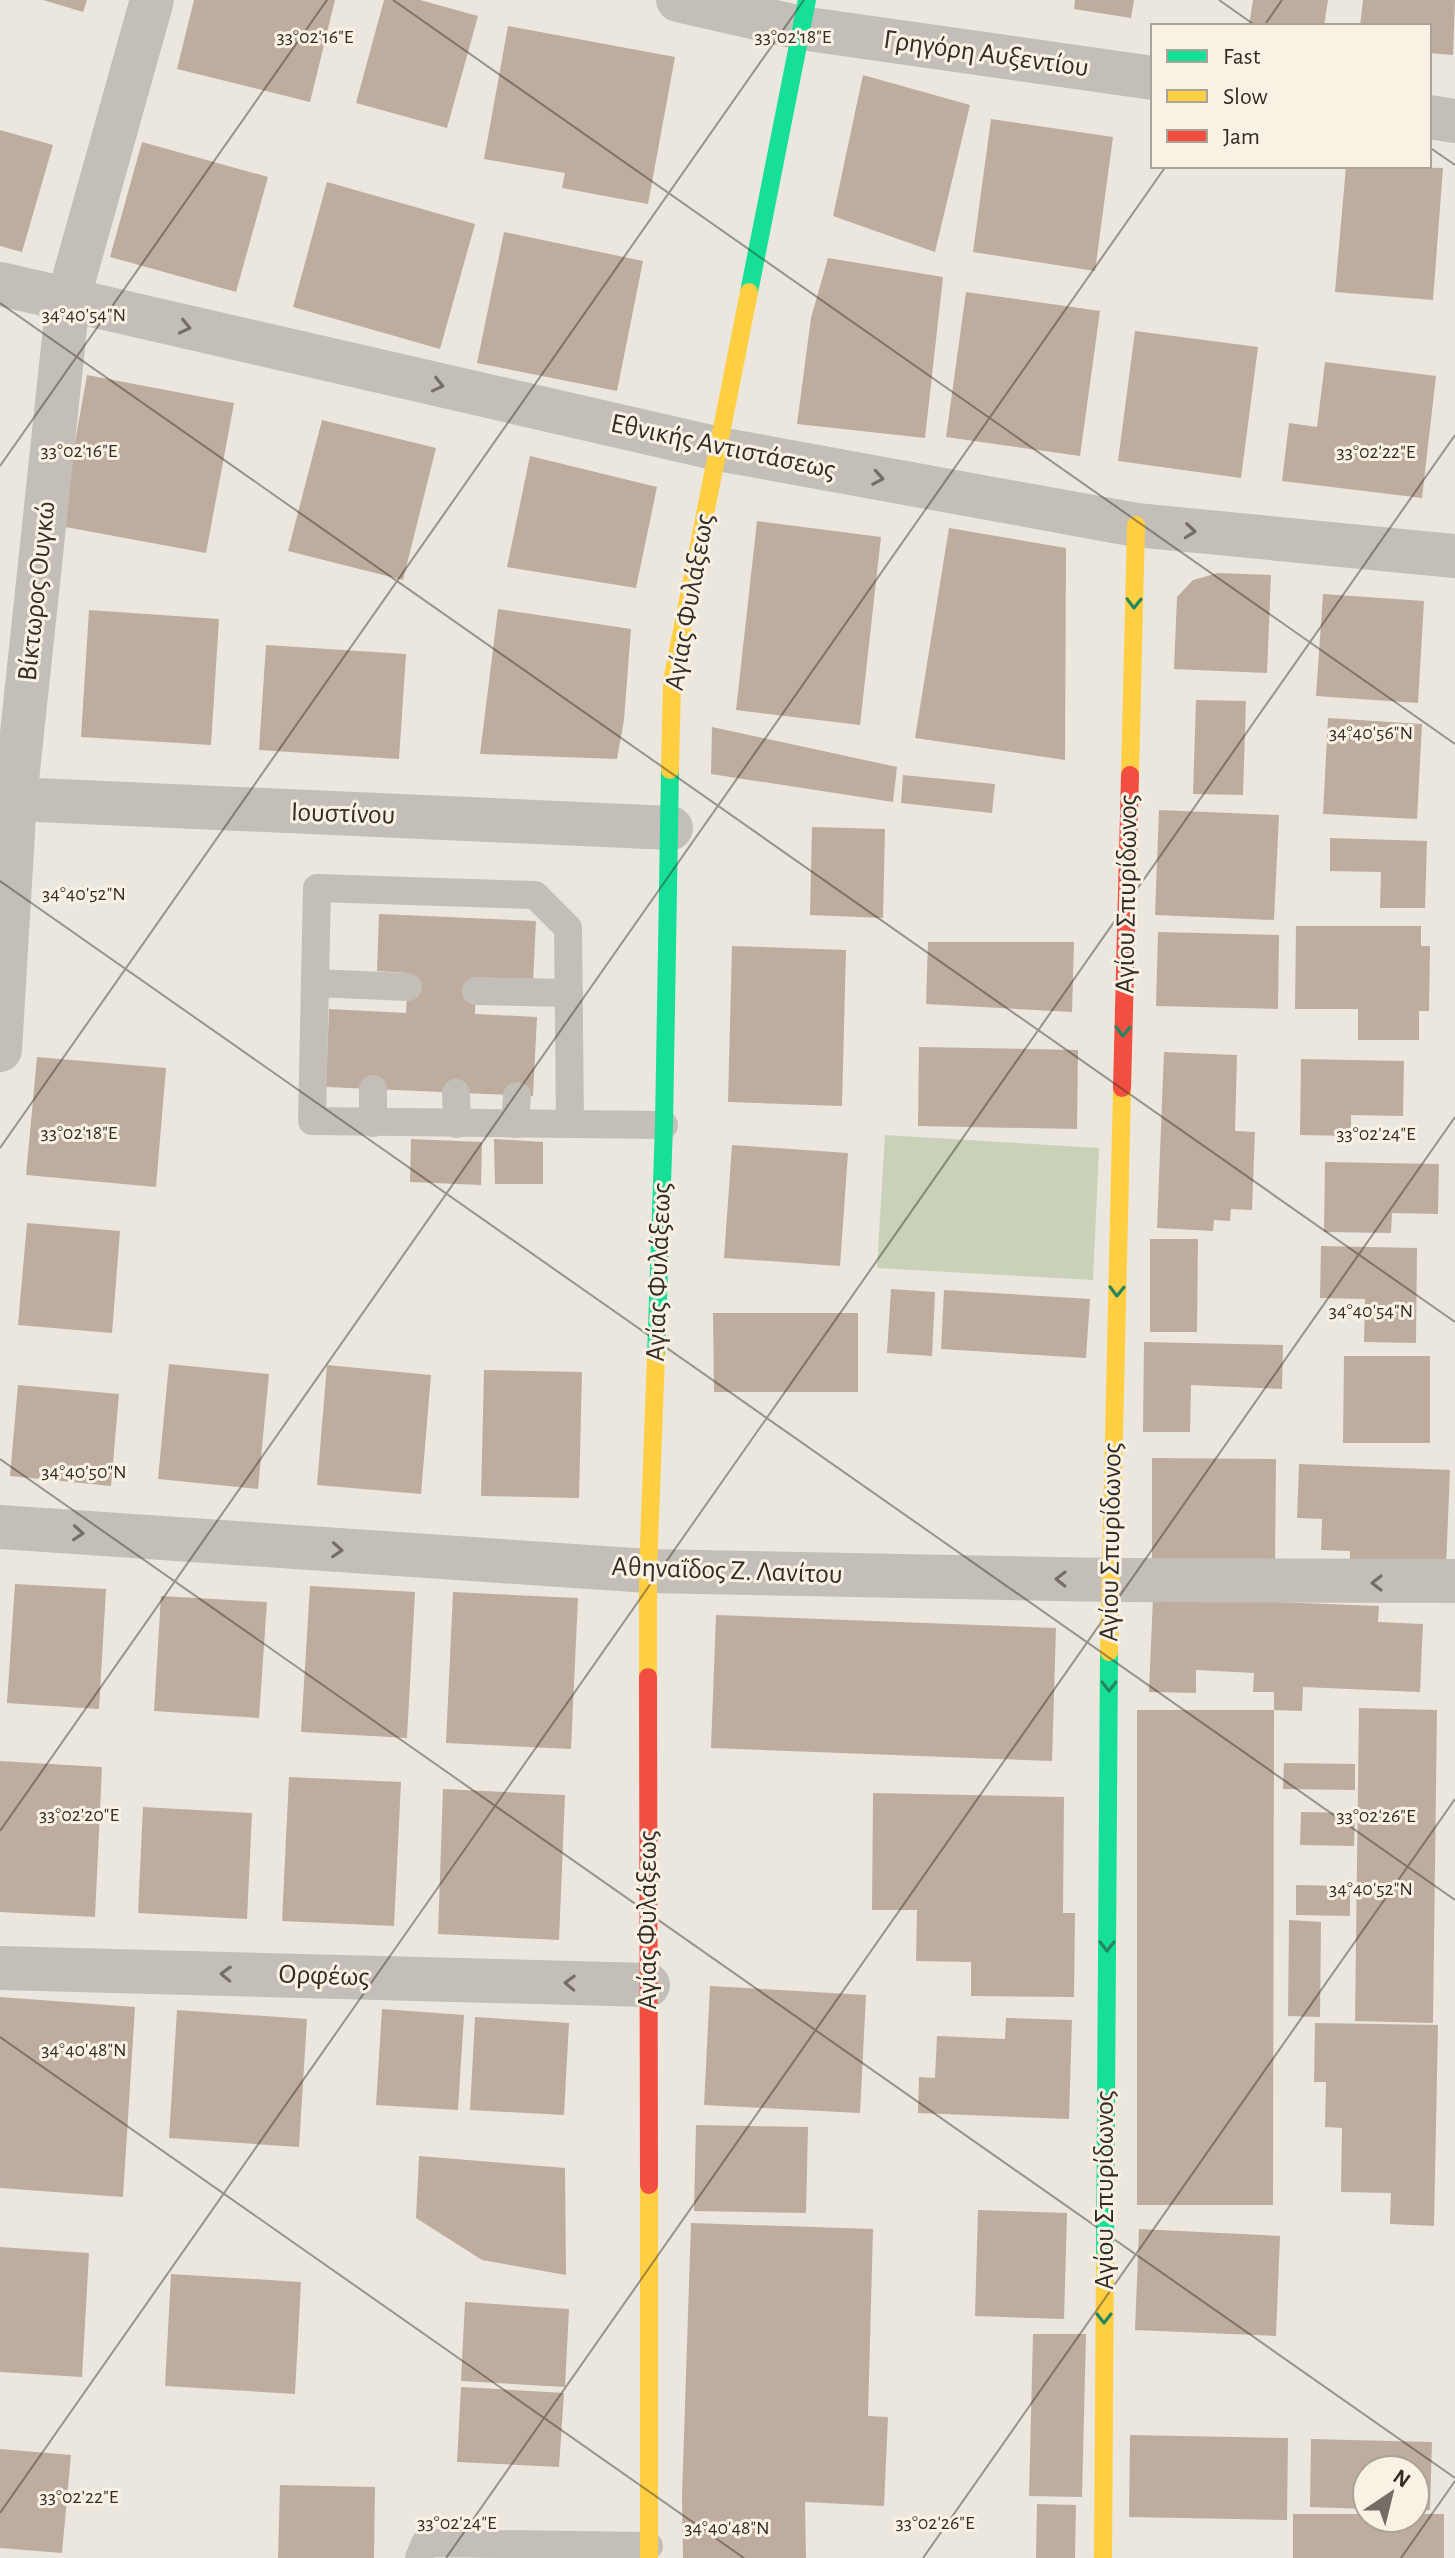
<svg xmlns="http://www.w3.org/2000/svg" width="1455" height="2558" font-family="'Alegreya Sans',sans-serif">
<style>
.green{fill:#c9d1b8}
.building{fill:#bead9f}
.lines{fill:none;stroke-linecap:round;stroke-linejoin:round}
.lane{stroke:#c3beb7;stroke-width:28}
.street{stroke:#c3beb7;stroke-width:44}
.fast{stroke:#16e098;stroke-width:18}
.slow{stroke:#ffcf43;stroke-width:18}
.jam{stroke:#f24e42;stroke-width:18}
.oneway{stroke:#746e67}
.oneway2{stroke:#25865f}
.ticks{fill:none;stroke:#342c26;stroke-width:2;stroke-opacity:0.45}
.labels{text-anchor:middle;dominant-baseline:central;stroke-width:6;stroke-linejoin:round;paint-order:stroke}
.street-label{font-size:28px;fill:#342c26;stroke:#f9f2e4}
.ticks-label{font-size:20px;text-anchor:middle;fill:#342c26;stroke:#f9f2e4;stroke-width:6;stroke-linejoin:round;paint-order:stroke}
</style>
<rect width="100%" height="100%" fill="#ebe7de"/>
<polygon class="green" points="885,1135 1099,1148 1093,1280 877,1268"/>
<g class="building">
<polygon points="43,0 87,0 83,12"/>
<polygon points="194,0 335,0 310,102 177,69"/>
<polygon points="384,0 420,0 478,16 447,128 356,103"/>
<polygon points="1075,0 1134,0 1131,18 1074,9"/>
<polygon points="1253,0 1328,0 1324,26 1249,26"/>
<polygon points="1363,0 1455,0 1453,55 1429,53 1429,26 1360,26"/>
<polygon points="508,26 675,57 648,204 562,188 565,173 484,159"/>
<polygon points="863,75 970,105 935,252 833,216"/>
<polygon points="991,119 1113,137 1095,271 973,252"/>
<polygon points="0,130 53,145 22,252 0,246"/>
<polygon points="142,142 268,177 236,292 110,257"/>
<polygon points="1346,166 1443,168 1433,300 1335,292"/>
<polygon points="327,182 475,224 440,349 293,307"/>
<polygon points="504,232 643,261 617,391 477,363"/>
<polygon points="828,258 943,277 925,438 797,424 811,318"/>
<polygon points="966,292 1100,311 1080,456 946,437"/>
<polygon points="1135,331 1258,347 1241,478 1118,461"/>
<polygon points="1325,362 1436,376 1422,498 1282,481 1289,423 1317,427"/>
<polygon points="87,375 234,403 206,553 60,526"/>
<polygon points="322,420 436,448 403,580 288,551"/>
<polygon points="530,456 657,487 636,588 507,567"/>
<polygon points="757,521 881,537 860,725 736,710"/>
<polygon points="949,528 1066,548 1065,760 915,738"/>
<polygon points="1218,573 1271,575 1267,673 1174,669 1177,597 1193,580"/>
<polygon points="1323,594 1424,601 1418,703 1316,696"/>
<polygon points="498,609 631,629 624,720 617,759 480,754"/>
<polygon points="89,610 219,619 211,745 81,737"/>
<polygon points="266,645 406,654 399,759 259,750"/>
<polygon points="1196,700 1246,701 1243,795 1193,794"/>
<polygon points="1328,718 1422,724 1417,819 1323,814"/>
<polygon points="712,727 897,767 893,802 711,774"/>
<polygon points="903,775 995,784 992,813 901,803"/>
<polygon points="1159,810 1279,815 1274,920 1155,915"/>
<polygon points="812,827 885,829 883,918 810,915"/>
<polygon points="1330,838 1427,841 1425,908 1380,908 1381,872 1330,871"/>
<polygon points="379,914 536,921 533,982 476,980 475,1014 537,1017 533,1096 326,1087 329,1009 406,1013 408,973 377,971"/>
<polygon points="1296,926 1421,926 1421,946 1430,946 1429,1011 1419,1011 1419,1040 1358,1040 1358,1009 1295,1009"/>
<polygon points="1158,932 1279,935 1278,1009 1156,1006"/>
<polygon points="928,942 1074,942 1072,1012 926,1004"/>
<polygon points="732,946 846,950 842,1106 728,1102"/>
<polygon points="919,1047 1078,1050 1077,1129 918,1126"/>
<polygon points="1164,1052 1237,1055 1235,1131 1255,1132 1252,1210 1231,1209 1230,1221 1214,1220 1213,1231 1157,1228"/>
<polygon points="37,1057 166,1068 156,1187 26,1175"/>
<polygon points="1301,1059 1404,1061 1403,1116 1351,1115 1351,1136 1300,1135"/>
<polygon points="411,1139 482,1142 481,1185 410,1182"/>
<polygon points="494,1139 543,1142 543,1184 495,1184"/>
<polygon points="732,1145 848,1153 840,1266 724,1258"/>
<polygon points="1325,1162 1439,1164 1438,1214 1392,1213 1391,1233 1324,1232"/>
<polygon points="27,1223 120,1231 112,1333 18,1325"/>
<polygon points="1150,1239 1198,1239 1197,1332 1150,1332"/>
<polygon points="1321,1246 1417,1248 1416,1343 1364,1342 1365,1299 1320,1298"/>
<polygon points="891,1289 935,1292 932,1356 887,1353"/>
<polygon points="944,1290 1090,1299 1086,1358 941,1349"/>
<polygon points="713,1313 858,1313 858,1392 714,1392"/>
<polygon points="1144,1342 1283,1345 1282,1389 1191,1385 1190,1432 1143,1432"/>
<polygon points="1344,1356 1430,1356 1430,1443 1343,1443"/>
<polygon points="169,1364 269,1374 258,1489 158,1479"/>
<polygon points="327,1365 431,1375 421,1494 317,1485"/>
<polygon points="484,1370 582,1372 579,1498 481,1496"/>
<polygon points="18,1385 119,1394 111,1486 10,1476"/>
<polygon points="1152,1458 1276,1459 1275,1565 1152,1564"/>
<polygon points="1299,1464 1450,1470 1446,1568 1350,1564 1350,1551 1321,1550 1322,1519 1297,1518"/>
<polygon points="15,1584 106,1589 99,1709 7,1703"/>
<polygon points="310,1586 415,1592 407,1738 301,1732"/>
<polygon points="453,1592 578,1598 571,1749 446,1743"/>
<polygon points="161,1596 267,1602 259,1718 154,1711"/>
<polygon points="1153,1597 1379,1606 1378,1622 1423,1624 1420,1692 1303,1687 1302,1711 1274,1710 1274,1692 1253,1692 1254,1673 1196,1670 1196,1693 1149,1692"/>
<polygon points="716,1615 1056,1628 1052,1761 711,1748"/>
<polygon points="1359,1708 1437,1710 1433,2023 1355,2021"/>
<polygon points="1137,1710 1274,1710 1273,2205 1137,2205"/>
<polygon points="0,1761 102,1767 95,1917 0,1912"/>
<polygon points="1284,1763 1355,1764 1355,1790 1283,1789"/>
<polygon points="289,1777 401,1782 394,1926 282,1921"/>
<polygon points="443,1789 565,1795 559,1940 438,1934"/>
<polygon points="873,1793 1064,1797 1063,1913 1075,1913 1074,1997 971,1996 971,1962 916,1961 917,1910 872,1910"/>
<polygon points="143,1807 252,1813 247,1919 138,1913"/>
<polygon points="1301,1812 1355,1813 1354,1846 1300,1845"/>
<polygon points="1296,1885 1350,1886 1350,1916 1296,1915"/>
<polygon points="1289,1920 1321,1922 1320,2017 1288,2016"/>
<polygon points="710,1986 866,1995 860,2113 704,2105"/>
<polygon points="0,1997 135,2007 123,2197 0,2188"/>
<polygon points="382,2009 464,2015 458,2110 376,2105"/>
<polygon points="177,2010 307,2019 299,2147 169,2138"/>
<polygon points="475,2017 569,2023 564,2115 470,2110"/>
<polygon points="1006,2018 1072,2020 1069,2119 918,2113 919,2077 935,2078 937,2036 1005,2039"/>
<polygon points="1315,2023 1438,2025 1434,2226 1390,2224 1391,2193 1341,2192 1342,2128 1325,2127 1326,2082 1314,2082"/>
<polygon points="696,2125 808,2127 806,2213 694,2211"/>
<polygon points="419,2156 565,2168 566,2275 482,2260 416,2218"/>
<polygon points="978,2210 1067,2213 1064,2319 975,2316"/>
<polygon points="691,2223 873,2229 868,2416 888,2417 884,2506 805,2502 806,2558 683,2558 682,2496"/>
<polygon points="1139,2229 1280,2236 1276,2336 1135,2330"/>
<polygon points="0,2247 89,2253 82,2377 0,2372"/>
<polygon points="171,2274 301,2282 295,2394 165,2386"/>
<polygon points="465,2302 569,2309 565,2387 461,2381"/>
<polygon points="1033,2334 1086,2334 1082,2497 1029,2496"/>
<polygon points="461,2387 564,2393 559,2467 457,2462"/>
<polygon points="1130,2435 1288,2438 1287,2520 1129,2517"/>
<polygon points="1311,2439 1432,2442 1430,2510 1415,2510 1415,2470 1367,2470 1367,2509 1310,2507"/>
<polygon points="0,2449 71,2455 62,2553 0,2548"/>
<polygon points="280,2485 375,2487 374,2558 278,2558"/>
<polygon points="1037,2504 1076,2505 1075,2558 1036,2558"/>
<polygon points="1293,2514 1367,2514 1367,2518 1415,2518 1415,2514 1444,2514 1444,2558 1293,2558"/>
</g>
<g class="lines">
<g class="lane">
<polyline points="315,983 408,987"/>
<polyline points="476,991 569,993"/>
<polyline points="456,1093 457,1124"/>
<polyline points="373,1123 373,1089"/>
<polyline points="515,1124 517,1096"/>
<polyline points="570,1124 568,928 535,895 317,888 312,1121 664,1125"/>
<polyline points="419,2558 425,2543 649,2546"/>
</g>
<g class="street">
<polyline points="678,0 801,28 1153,78"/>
<polyline points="1429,117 1455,121"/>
<polyline points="0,284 719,449 1136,525 1455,556"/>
<polyline points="15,799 671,828"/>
<polyline points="0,1050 15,799 68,300 152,0"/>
<polyline points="0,1527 648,1571 1110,1580 1455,1581"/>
<polyline points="0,1968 648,1985"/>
</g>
<g class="fast">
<polyline points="749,292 807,0"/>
<polyline points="656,1356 664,1125 670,770"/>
<polyline points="1105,2258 1109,1652"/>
</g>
<g class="slow">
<polyline points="670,770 672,681 749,292"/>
<polyline points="1130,775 1136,525"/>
<polyline points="1109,1652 1122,1088"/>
<polyline points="648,1677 648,1571 656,1356"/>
<polyline points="649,2185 649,2558"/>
<polyline points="1103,2558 1105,2258"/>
</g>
<g class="jam">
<polyline points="1122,1088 1130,775"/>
<polyline points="648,1677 649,2185"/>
</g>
</g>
<defs><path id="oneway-chevron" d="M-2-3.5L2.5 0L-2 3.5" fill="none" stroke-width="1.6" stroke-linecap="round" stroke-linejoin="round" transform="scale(2)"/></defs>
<g class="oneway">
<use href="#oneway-chevron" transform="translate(185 327) rotate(13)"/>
<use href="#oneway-chevron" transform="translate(438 385) rotate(13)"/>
<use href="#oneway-chevron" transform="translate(878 478) rotate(10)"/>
<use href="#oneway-chevron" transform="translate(1190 531) rotate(6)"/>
<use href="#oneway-chevron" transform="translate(78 1533) rotate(4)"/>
<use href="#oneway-chevron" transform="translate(337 1550) rotate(4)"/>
<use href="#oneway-chevron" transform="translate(1061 1579) rotate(-179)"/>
<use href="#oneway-chevron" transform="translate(1377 1583) rotate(180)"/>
<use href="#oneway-chevron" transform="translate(226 1974) rotate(-178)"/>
<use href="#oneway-chevron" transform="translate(570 1983) rotate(-178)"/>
</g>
<g class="oneway2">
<use href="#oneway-chevron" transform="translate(1134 603) rotate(91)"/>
<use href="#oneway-chevron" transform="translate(1123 1031) rotate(91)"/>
<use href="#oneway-chevron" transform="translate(1117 1291) rotate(91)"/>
<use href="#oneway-chevron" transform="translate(1109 1686) rotate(90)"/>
<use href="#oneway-chevron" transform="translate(1107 1946) rotate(90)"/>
<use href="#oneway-chevron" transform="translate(1104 2318) rotate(90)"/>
</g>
<path class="ticks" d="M393,0L1455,744M1219,0L1256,26M1264,26L1282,0M1429,147L1455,165M0,303L1455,1322M0,466L327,0M0,881L1455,1900M0,1148L804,0M0,1459L1455,2478M0,1831L1166,166M0,2037L744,2558M0,2513L1455,435M446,2558L1455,1117M923,2558L1455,1799M1401,2558L1455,2481"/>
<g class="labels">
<g class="street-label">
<text transform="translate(986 54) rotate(8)">Γρηγόρη Αυξεντίου</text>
<text transform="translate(723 447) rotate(12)">Εθνικής Αντιστάσεως</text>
<text transform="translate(37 591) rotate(-84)">Βίκτωρος Ουγκώ</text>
<text transform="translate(690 602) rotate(-80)">Αγίας Φυλάξεως</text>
<text transform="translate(343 814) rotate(2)">Ιουστίνου</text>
<text transform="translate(1127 894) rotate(-89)">Αγίου Σπυρίδωνος</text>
<text transform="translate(659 1272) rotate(-88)">Αγίας Φυλάξεως</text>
<text transform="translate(1111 1542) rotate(-89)">Αγίου Σπυρίδωνος</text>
<text transform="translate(727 1571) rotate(2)">Αθηναΐδος Ζ. Λανίτου</text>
<text transform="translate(648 1920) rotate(-90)">Αγίας Φυλάξεως</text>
<text transform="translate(324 1976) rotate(2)">Ορφέως</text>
<text transform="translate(1105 2190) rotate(-90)">Αγίου Σπυρίδωνος</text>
</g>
</g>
<g class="ticks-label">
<text x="315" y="43">33°02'16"E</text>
<text x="793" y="43">33°02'18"E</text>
<text x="84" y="321">34°40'54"N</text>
<text x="79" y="457">33°02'16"E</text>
<text x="1376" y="458">33°02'22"E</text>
<text x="1371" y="739">34°40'56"N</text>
<text x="84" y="900">34°40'52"N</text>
<text x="79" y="1139">33°02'18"E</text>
<text x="1376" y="1140">33°02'24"E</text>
<text x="1371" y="1317">34°40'54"N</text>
<text x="84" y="1478">34°40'50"N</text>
<text x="79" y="1821">33°02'20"E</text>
<text x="1376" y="1822">33°02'26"E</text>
<text x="1371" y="1895">34°40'52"N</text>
<text x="84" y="2056">34°40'48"N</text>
<text x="79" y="2503">33°02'22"E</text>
<text x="457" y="2529">33°02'24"E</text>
<text x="935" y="2529">33°02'26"E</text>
<text x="727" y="2534">34°40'48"N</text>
</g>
<rect x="1151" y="24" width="280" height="144" fill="#f9f2e4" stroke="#aaa398" stroke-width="2"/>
<rect x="1167" y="50" width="40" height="12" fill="#16e098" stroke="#aaa398" stroke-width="2"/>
<text x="1223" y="64" font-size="24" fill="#342c26">Fast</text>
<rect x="1167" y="90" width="40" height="12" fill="#ffcf43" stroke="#aaa398" stroke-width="2"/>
<text x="1223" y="104" font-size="24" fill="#342c26">Slow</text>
<rect x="1167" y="130" width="40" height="12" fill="#f24e42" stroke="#aaa398" stroke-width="2"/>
<text x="1223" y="144" font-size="24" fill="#342c26">Jam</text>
<g transform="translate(1391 2494) rotate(35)"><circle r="38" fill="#f9f2e4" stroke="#aaa398" stroke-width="2"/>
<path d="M0-6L14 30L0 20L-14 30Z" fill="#746d66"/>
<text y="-12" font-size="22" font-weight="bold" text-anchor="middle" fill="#342c26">N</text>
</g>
</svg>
